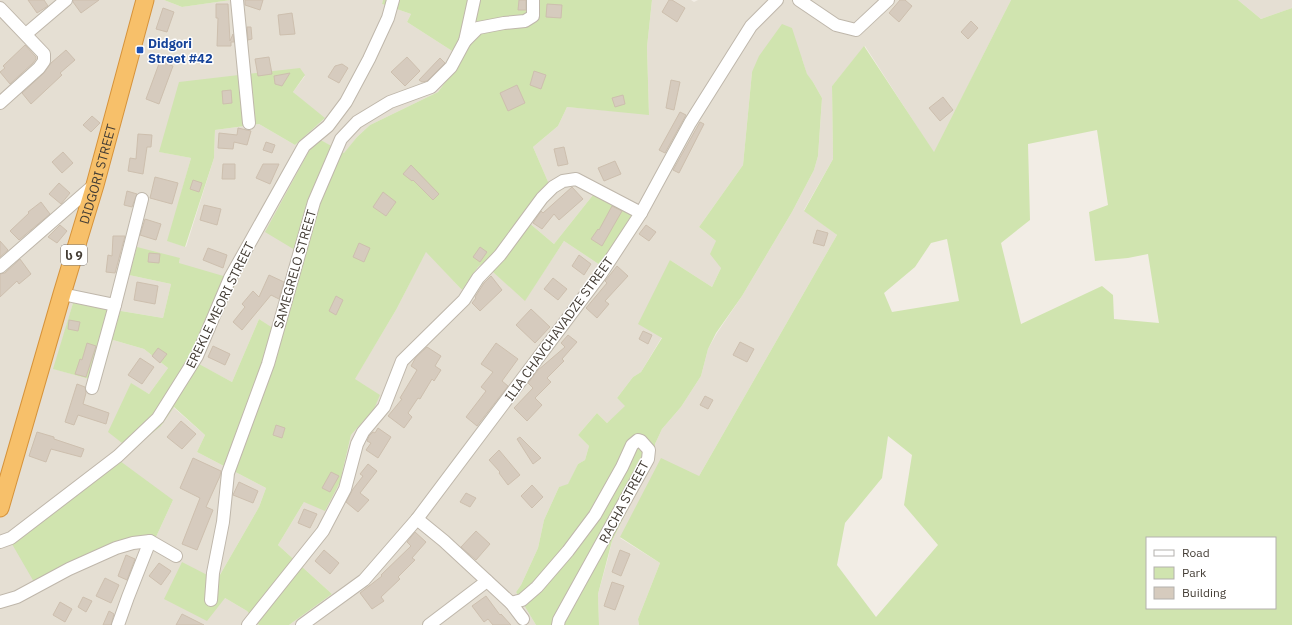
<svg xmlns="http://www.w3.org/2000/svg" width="1292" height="625" font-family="'IBM Plex Sans','Noto Sans Georgian',sans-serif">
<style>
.residential{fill:#e5dfd3;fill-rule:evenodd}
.green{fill:#d0e4af;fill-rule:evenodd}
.building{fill:#d6cbbe;stroke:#cdbfae}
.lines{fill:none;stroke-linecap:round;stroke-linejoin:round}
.minor-casing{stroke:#bfb7ab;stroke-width:14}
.highway-casing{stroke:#d6933b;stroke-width:19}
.minor{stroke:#fff;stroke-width:12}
.highway{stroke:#f7c06a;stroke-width:17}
.transit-dot{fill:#1a4fb4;stroke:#fff;stroke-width:1.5}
.labels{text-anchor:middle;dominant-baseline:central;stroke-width:3;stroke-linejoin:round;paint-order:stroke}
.shield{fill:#fff;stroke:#7c7772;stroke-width:1}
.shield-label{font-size:12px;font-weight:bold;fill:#443d35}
.transit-label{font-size:13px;font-weight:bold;fill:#164399;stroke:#fff;text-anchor:start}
.street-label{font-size:13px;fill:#443d35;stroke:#fff}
</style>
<rect width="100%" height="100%" fill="#f2ede5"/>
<g class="residential">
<path d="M0,0H164L182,7L231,0H383L382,4L411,14L407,22L463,58L438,92L370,125L357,137L344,154L319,139L305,256L282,335L259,319L232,382L198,364L179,263L180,258L129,275L171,284L163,318L73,303L54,369L100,382L113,340L144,349L168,368L149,394L131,384L161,426L173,407L205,435L197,452L266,488L259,507L217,580L225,598L247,611L259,625H0ZM305,76L293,92L324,119L295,145L259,124L215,130L214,158L186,247L168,241L191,158L160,152ZM173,500L156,537L118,541L74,560L34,582Z"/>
<polygon points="652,0 691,0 694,2 698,0 1011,0 934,153 865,46 832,86 833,159 804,210 837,235 699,476 620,538 660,563 638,619 639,625 599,625 598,594 608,558 612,541 655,455 655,444 662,429 681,407 701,376 708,349 717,333 742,296 792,212 814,170 818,156 822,98 813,82 807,75 802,59 752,72 743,165 699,227 716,241 721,268 712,287 670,260 662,337 641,372 633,377 617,398 626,406 607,423 597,413 578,435 589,446 585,460 578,464 568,485 559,487 544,520 538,548 521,585 516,592 536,625 289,625 332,594 278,545 304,502 340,482 351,435 374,409 354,380 396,310 426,251 462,290 478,267 483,263 525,300 564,241 600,265 593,195 554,244 521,216 549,184 533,147 558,126 567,107 649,114 647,47"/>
<polygon points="1238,0 1292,0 1292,8 1261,19"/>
</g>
<g class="green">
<polygon points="164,0 231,0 182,7"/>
<polygon points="383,0 652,0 647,47 649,115 567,107 558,126 533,147 549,184 521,216 554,244 593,195 633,213 600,265 564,241 525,301 483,263 478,267 462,290 426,252 396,310 355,379 380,395 374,409 351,435 340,482 325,511 304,502 278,545 332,594 289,625 259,625 247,611 225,598 207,621 164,599 182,562 217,580 259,507 266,488 197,452 205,435 174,407 161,426 131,450 108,432 131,383 149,394 168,368 144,349 113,340 100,382 53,369 73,303 163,318 171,284 129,275 137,247 180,258 179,263 237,280 199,364 232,382 259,319 282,334 305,256 265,232 309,151 319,139 344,153 357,137 370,125 438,92 463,58 407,22 411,14 382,4"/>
<path d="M1011,0H1238L1261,19L1292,8V625H639L638,619L660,563L620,537L661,458L699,476L837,235L804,211L833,159L832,86L864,46L934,152ZM1097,130L1108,205L1089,212L1095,261L1128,258L1148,254L1159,323L1114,319L1113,295L1102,286L1021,324L1001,243L1030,220L1028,144ZM947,239L959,301L892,312L884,293L915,267L931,243ZM888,436L912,455L904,505L938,545L876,617L837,565L845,523L882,478ZM1147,538H1275V608H1147Z"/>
<polygon points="782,24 792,28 807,74 813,82 822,98 818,156 814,170 792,212 742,296 716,333 708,349 701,376 681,407 662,429 655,444 655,455 612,541 598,594 599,625 536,625 516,592 521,585 538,548 544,520 559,487 568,484 578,464 585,460 589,446 578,435 597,413 607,423 625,406 617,398 633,377 641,372 662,338 638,324 670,260 712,287 721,268 710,254 716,241 699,227 743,165 752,72 759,56"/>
<polygon points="300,68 305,75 293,92 325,118 295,145 259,124 215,130 214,158 185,247 167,241 191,158 159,152 179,82"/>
<polygon points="120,461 173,500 156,537 118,541 74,560 34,582 12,544"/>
</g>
<g class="building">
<polygon points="28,0 44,0 48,6 37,13"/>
<polygon points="73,0 99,0 81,13 73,2"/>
<polygon points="245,0 263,0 260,10 245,5"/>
<polygon points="519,0 526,0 526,10 518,10"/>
<polygon points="669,0 672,0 685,8 677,22 662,12"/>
<polygon points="900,0 905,0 912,6 899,22 889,13"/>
<polygon points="216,4 228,4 230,41 233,34 234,42 231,42 231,46 217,46 218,18 216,18"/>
<polygon points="547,4 562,5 561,18 546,17"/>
<polygon points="163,8 174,12 167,32 156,29"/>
<polygon points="292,13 295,34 280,35 278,15"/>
<polygon points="971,21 978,28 968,39 961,32"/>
<polygon points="247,27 251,27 252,39 248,40"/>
<polygon points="25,45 36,57 36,59 33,63 10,84 0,72 5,68 3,66"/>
<polygon points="66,50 75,60 60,73 62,75 31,104 22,93 44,73 51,63"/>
<polygon points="269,57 272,74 258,76 255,59"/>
<polygon points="407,57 420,71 405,86 391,72"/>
<polygon points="440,58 445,63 427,81 422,82 419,80"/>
<polygon points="160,61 173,66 159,104 146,99"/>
<polygon points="342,64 348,68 339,83 328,77 335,66"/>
<polygon points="534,71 546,75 541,89 530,85"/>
<polygon points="290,73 282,86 275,84 274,76"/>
<polygon points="671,80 680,82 674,110 666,108"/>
<polygon points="517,85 525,103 508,111 500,93"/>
<polygon points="231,90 232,103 223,104 222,91"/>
<polygon points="623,95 625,104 615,107 612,98"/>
<polygon points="943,97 953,110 940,121 929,108"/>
<polygon points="680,112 686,115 665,153 659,150"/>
<polygon points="92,116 100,123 91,132 83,125"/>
<polygon points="700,122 704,124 679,173 673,170"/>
<polygon points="238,128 251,131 247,145 234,142 233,149 218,148 219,133 237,135"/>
<polygon points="138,134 152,135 151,147 147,147 143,174 128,171 130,158 136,159"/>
<polygon points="266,142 275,145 272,153 263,150"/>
<polygon points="564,147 568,164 558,166 554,149"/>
<polygon points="63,152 73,163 62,173 52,162"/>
<polygon points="615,161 621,174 604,181 598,168"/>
<polygon points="223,164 235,164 235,179 222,179"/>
<polygon points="263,164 279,164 270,184 256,178"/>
<polygon points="411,165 439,194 433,200 413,180 412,181 403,174"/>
<polygon points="155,177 178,183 172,204 150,198"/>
<polygon points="193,180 202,183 199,192 190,189"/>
<polygon points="59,183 70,193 61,204 49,194"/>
<polygon points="572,187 583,199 559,220 554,214 542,229 533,223 541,211 543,213"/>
<polygon points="127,191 137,194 132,207 124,205"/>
<polygon points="383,192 396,202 386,216 373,207"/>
<polygon points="41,202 50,214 19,240 10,231 29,213 28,212"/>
<polygon points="204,205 221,209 217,225 200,220"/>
<polygon points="612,206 622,211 602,246 591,239 598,229 599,230"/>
<polygon points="145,219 161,224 156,240 140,235"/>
<polygon points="60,225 67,231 57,243 48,237"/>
<polygon points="646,225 656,232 649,241 639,234"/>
<polygon points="817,230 828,233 824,246 813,243"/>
<polygon points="113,236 125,236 115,273 106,272 108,255 112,256"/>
<polygon points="0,241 8,250 0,257"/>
<polygon points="359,243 370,248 364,262 353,257"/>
<polygon points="480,247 487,252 480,262 473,257"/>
<polygon points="208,248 227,255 223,268 203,260"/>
<polygon points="149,253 160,254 159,263 148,262"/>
<polygon points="579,255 591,264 584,275 572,266"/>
<polygon points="20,259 31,274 19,284 17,281 0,297 0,274 5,273"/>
<polygon points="617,266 628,276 605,301 609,304 597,318 586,308 607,283 605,281"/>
<polygon points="269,275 284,282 279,299 271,295 242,330 233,322 245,307 242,304 253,291 259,297"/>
<polygon points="491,276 502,290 480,311 472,303 476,298 475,297 484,283"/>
<polygon points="553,278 567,289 558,300 544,289"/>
<polygon points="137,282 158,286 155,304 134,300"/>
<polygon points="336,296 343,300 336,315 329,311"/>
<polygon points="531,309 550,327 535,343 516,325"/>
<polygon points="69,320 80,322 78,331 68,329"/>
<polygon points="643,331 652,335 648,344 639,339"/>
<polygon points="568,335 577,342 562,359 564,361 547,378 551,382 535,398 542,405 527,421 514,408 533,388 528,383 538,370 565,347 561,343"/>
<polygon points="740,342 754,349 747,362 733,355"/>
<polygon points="87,343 96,346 86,377 75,374 80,359 82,360"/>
<polygon points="496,343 518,359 502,381 508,386 477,426 466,417 486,391 481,387 493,372 481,364"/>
<polygon points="213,346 230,354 225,365 208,357"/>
<polygon points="427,347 441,356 435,366 441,370 434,381 432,379 420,399 418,398 408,413 412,417 404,428 388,416 402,399 400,398 417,370 411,366 416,357"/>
<polygon points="158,348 167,354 160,363 152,356"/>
<polygon points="140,358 154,367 142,384 128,375"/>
<polygon points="77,384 85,387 86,393 83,404 109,413 106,424 78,415 74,425 65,422"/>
<polygon points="705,396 713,400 708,409 700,405"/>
<polygon points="181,421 196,434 182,449 167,437"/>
<polygon points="276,425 285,428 282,438 273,435"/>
<polygon points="378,428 391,437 378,458 366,450 371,443 367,441 369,436 373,432 375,433"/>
<polygon points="37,432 54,437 54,439 84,449 81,457 51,449 46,462 29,456"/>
<polygon points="520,437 541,458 533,464 517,439"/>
<polygon points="499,450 520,475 508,485 499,473 500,472 489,460"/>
<polygon points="193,458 221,471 220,476 206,507 213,510 197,550 182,544 200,498 180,488"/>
<polygon points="368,464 377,471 360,493 369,500 358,512 346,502 353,489 363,476 360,474"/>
<polygon points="331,472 339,476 330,492 322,488"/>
<polygon points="239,482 258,491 253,503 233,495"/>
<polygon points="532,485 543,497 532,508 521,496"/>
<polygon points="466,493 476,498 470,507 460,502"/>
<polygon points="304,509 317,514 310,528 298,523"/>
<polygon points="476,531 490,544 476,560 461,547"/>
<polygon points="415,532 426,542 412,558 415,560 398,577 400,579 381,597 384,601 372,609 360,593 382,576 381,575 411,546 407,542"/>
<polygon points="324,550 339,563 330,574 315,561"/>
<polygon points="620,550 630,554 621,576 612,572"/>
<polygon points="126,555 135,559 127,580 118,576"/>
<polygon points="159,563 171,571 161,585 149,576"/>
<polygon points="105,578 119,585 111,603 96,596"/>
<polygon points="612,582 624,586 615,610 604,606"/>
<polygon points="486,596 500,615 501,614 511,625 493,625 488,619 484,622 472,606"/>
<polygon points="83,597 92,601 86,612 78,607"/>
<polygon points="60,602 72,609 65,622 53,615"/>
<polygon points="109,611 114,614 111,625 103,625"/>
<polygon points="182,614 204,625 176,625"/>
</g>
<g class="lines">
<g class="minor-casing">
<g id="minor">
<polyline points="237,0 249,123"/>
<polyline points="799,0 836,25 856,30 888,0"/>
<polyline points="0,8 44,54 44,61 39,68 0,103"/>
<polyline points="26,34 66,0"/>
<polyline points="465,41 478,28 504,23 525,21 533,16 533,0"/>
<polyline points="0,267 94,185"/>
<polyline points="62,294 115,305 142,199"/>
<polyline points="92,388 115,305"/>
<polyline points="417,519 444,541 511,603 523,619"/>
<polyline points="0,542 11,538 118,456 158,418 197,356 230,278 304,146 328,126 346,102 369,59 388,18 393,0"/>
<polyline points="211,600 213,573 223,522 228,473 268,364 314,202 341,139 357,122 390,102 431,87 451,67 465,41 474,0"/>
<polyline points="0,602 17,597 69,569 116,548 133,543 150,541 176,556"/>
<polyline points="511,603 522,600 537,587 568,551 595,515 622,467 632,445 638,440 641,441 649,450 648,459 559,620 558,625"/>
<polyline points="118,625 128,597 150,541"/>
<polyline points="248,625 323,531 345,489 357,444 363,432 384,407 402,361 464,300 478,278 500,255 542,198 553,187 563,181 576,179 641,213"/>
<polyline points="302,625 364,580 417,519 601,274 641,213 690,123 751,26 777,0"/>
<polyline points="429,625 487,581"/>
</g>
</g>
<g class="highway-casing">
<g id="highway">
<path id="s1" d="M0,508L62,294L95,185L145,0"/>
</g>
</g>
<use href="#minor" class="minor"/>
<use href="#highway" class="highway"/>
</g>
<rect class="transit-dot" x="136" y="46" width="8" height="8" rx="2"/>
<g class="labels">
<rect class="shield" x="61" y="245" width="26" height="20" rx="3"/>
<g class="shield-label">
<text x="74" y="255">ს 9</text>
</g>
<g class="transit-label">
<text x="148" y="43">Didgori<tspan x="148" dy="15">Street #42</tspan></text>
</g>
<g class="street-label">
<text stroke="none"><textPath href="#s1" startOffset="348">DIDGORI STREET</textPath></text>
<text transform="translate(295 269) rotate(-74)">SAMEGRELO STREET</text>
<text transform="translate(220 305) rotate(-64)">EREKLE MEORI STREET</text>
<text transform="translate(559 329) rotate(-54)">ILIA CHAVCHAVADZE STREET</text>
<text transform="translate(624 502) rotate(-62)">RACHA STREET</text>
</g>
</g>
<rect x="1146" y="537" width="130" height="72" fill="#ffffff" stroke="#b4b1ae"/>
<rect x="1154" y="550" width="20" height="6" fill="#ffffff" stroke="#b4b1ae"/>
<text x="1182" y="557" font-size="12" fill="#443d35">Road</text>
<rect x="1154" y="567" width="20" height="12" fill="#d0e4af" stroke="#b4b1ae"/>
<text x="1182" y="577" font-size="12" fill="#443d35">Park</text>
<rect x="1154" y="587" width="20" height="12" fill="#d6cbbe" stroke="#b4b1ae"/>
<text x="1182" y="597" font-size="12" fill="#443d35">Building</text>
</svg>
